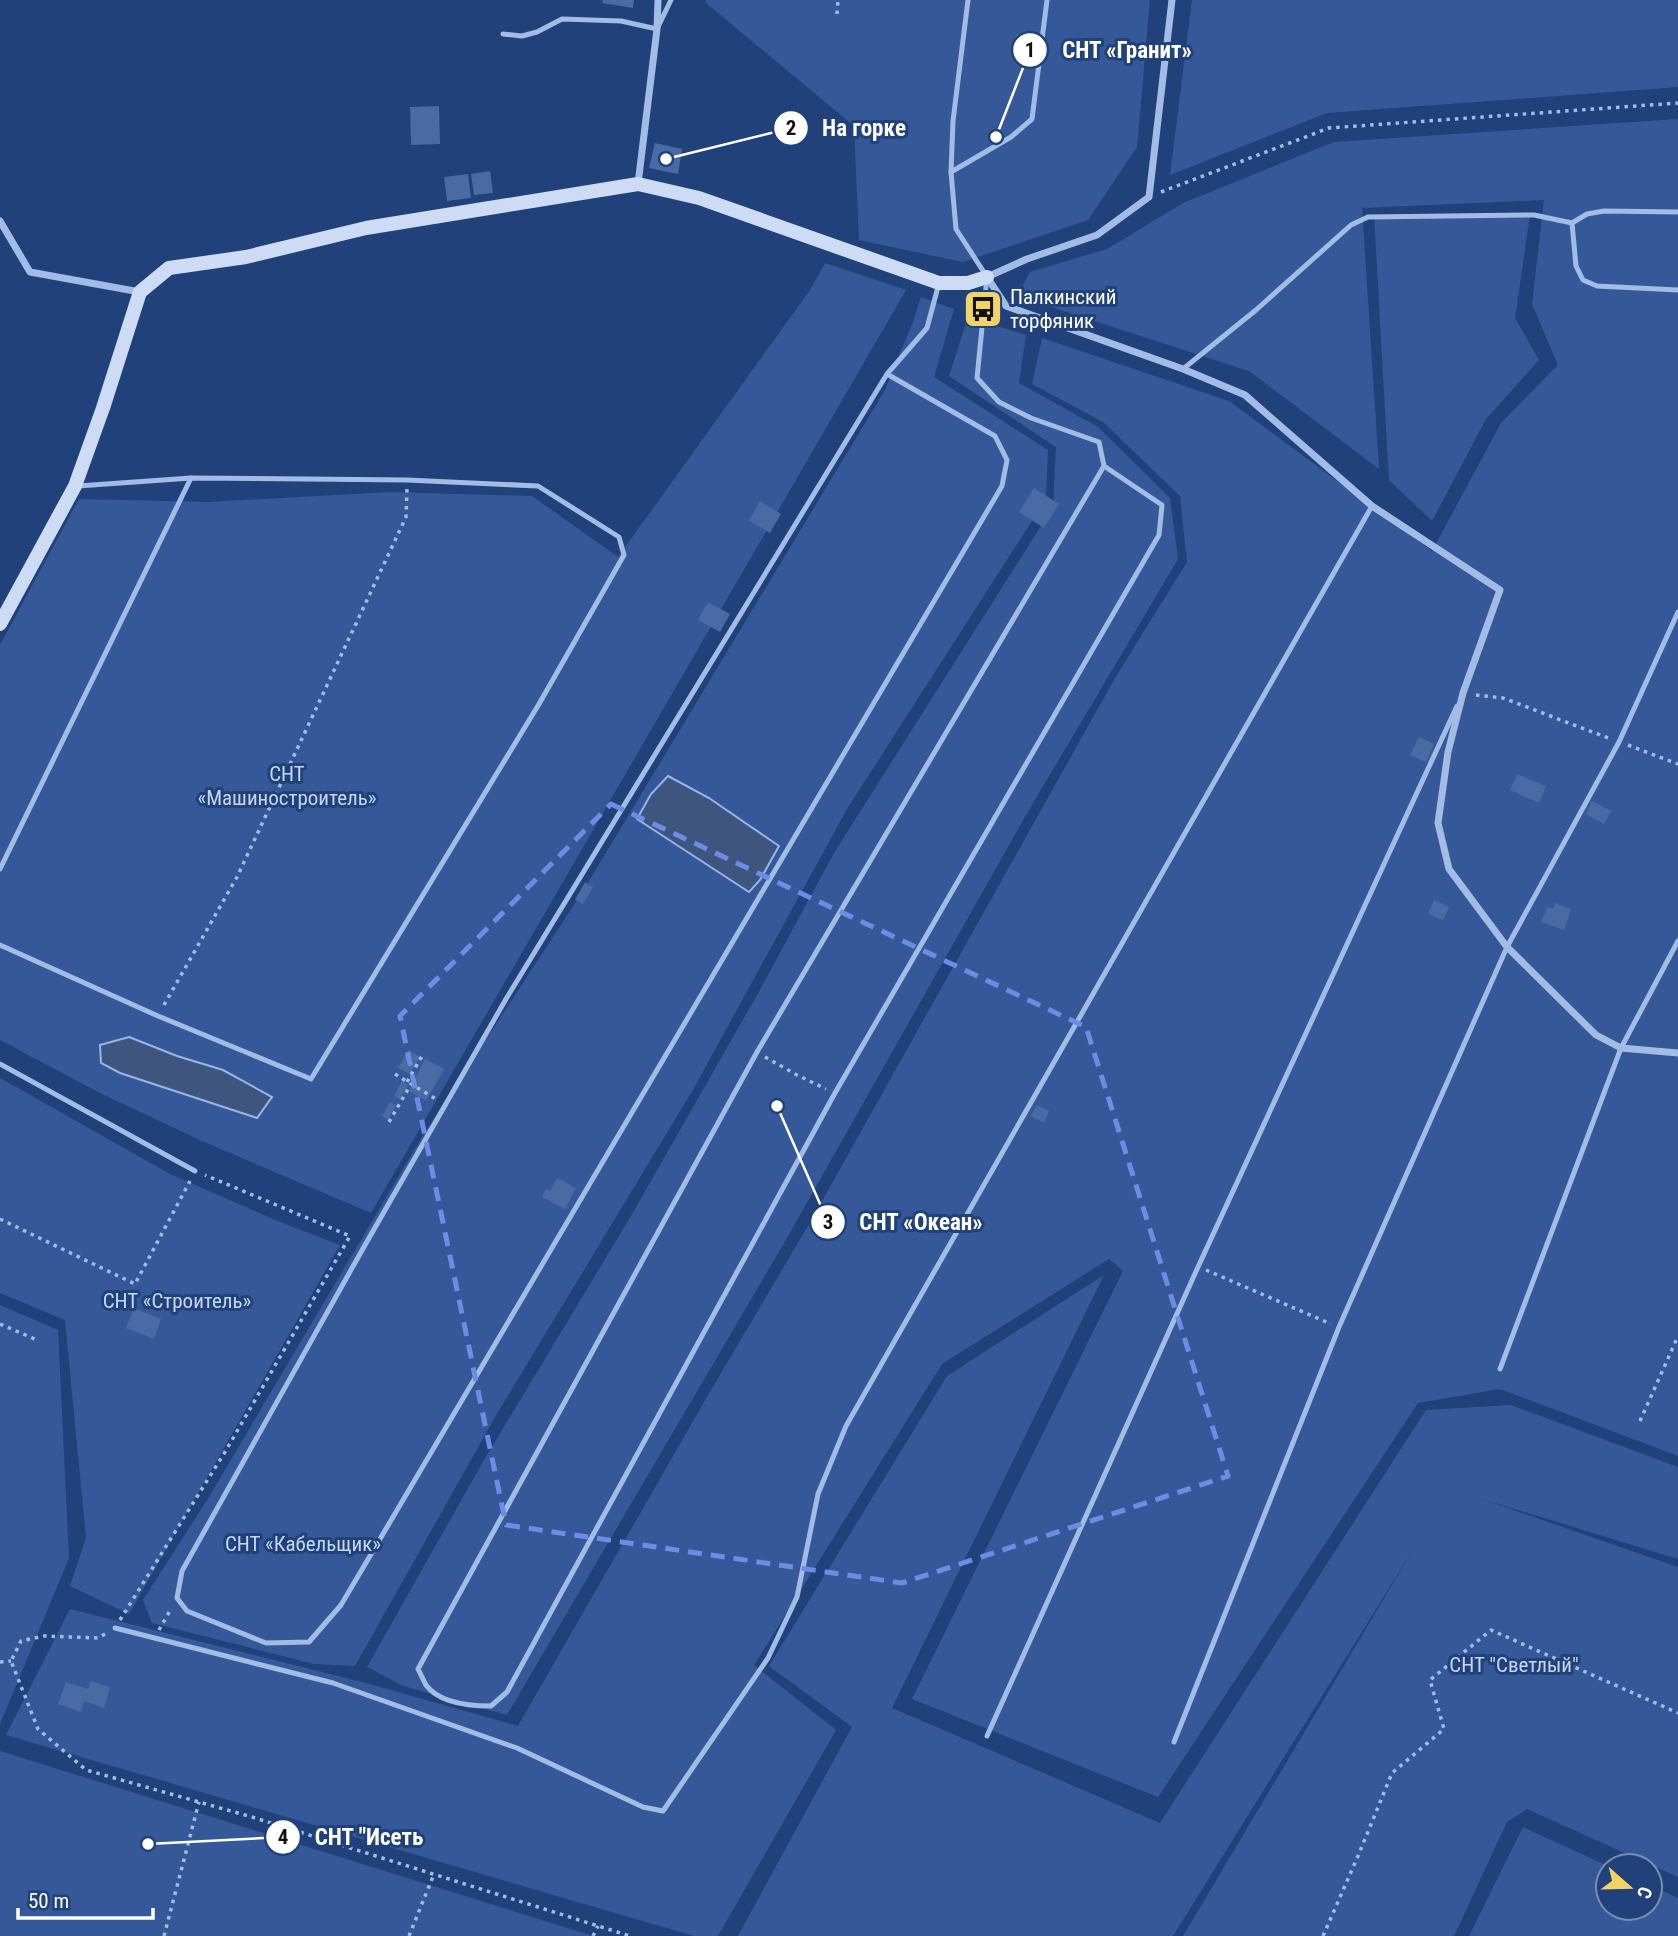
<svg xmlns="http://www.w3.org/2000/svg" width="1678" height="1936" font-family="'Roboto Condensed',sans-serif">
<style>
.green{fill:#355998}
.water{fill:#3e567f;stroke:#97b5e6;stroke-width:2}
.building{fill:#4a6aa3}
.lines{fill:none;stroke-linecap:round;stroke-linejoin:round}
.path{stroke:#a3bce5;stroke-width:3.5;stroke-dasharray:3.5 5;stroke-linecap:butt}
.lane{stroke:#a3bce5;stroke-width:5}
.street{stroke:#a3bce5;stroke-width:7}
.secondary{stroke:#cddbf4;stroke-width:14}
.marked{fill:none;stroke:#6c8ce6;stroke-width:5;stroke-dasharray:14 9;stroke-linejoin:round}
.labels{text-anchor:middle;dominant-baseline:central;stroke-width:6;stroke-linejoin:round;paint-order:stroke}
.poi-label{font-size:21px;fill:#fff;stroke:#21417a;text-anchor:start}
.park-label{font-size:21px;fill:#c6d7f4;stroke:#21417a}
.leader{fill:none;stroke:#fff;stroke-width:2.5}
.callout-dot{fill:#fff;stroke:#21417a;stroke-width:2.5}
.mark-label{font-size:21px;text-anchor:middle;font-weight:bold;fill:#111}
.callout-label{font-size:23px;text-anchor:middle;font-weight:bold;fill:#fff;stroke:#21417a;stroke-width:6;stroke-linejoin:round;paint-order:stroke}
</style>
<rect width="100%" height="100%" fill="#21417a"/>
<g class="green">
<polygon points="706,0 1150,0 1137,147 1088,220 963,262 859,240 854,126 706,3"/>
<polygon points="1192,0 1678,0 1678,87 1327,113 1170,175"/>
<polygon points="1678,119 1678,1456 1500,1389 1418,1403 1158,1797 912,1699 1123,1271 1109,1259 942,1364 754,1665 836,1730 718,1936 694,1936 6,1735 70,1609 366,1683 518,1726 707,1397 812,1219 1115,678 1187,562 1180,496 1103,422 1032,384 1042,338 1229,401 1432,551 1501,423 1558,365 1532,304 1544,200 1362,208 1379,469 1249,371 1017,296 1030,272 1107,249 1183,203 1334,142"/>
<polygon points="1374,215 1530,215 1515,318 1539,360 1486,419 1432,521 1389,480"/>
<polygon points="825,263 906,290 371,1213 202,1141 100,1093 0,1040 0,645 79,499 208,502 390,492 532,496 618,557 810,290"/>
<polygon points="921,297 954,309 934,377 1048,450 1046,499 847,809 694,1088 498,1412 355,1666 314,1664 152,1623 143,1600 209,1497 420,1140 578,899 885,390 913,322"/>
<polygon points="968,317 1026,335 1019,383 1098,427 1170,498 1178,559 1026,815 787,1238 507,1715 403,1686 367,1667 484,1460 631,1216 756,997 834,853 1053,507 1056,447 949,376"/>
<polygon points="0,1078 170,1174 280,1222 340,1245 129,1614 70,1586 86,1538 65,1320 0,1293"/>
<polygon points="1104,1275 892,1708 1160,1823 1426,1410 1511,1405 1678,1467 1678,1559 1482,1499 1678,1567 1678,1877 1527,1809 1507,1822 1454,1936 1183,1936 1414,1548 1173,1936 738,1936 852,1727 769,1666 947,1376"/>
<polygon points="0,1305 58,1330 69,1558 0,1724"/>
<polygon points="0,1751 593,1936 0,1936"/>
<polygon points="1523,1827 1608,1866 1608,1908 1650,1908 1650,1885 1678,1898 1678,1936 1469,1936"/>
</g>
<g class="water">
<polygon points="668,776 709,798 779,846 760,880 749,892 637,819 651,794"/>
<polygon points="129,1037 177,1056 223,1070 272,1097 257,1118 120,1073 101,1063 100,1045"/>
</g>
<g class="building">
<polygon points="603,0 634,0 633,8 602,3"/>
<polygon points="1016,34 1039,37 1037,54 1014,51"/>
<polygon points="439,106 440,144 411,145 410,107"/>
<polygon points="655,143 682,149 678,174 649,168"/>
<polygon points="490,171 493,193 474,195 471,174"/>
<polygon points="468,174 471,198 447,201 444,177"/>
<polygon points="1034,488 1059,504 1044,528 1019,512"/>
<polygon points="760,501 781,514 770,533 749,520"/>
<polygon points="708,602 730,614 720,632 698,620"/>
<polygon points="1419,737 1434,744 1426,762 1410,755"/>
<polygon points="1517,774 1546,786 1539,803 1510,790"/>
<polygon points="1592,801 1611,811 1604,824 1586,814"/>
<polygon points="585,882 593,887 583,904 575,900"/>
<polygon points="1434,900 1449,907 1443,920 1428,914"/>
<polygon points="1555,903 1571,909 1564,930 1541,922 1547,907 1553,909"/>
<polygon points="408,1050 420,1057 410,1074 398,1068"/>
<polygon points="425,1059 444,1069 426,1101 409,1091"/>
<polygon points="402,1081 408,1085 400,1099 394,1096"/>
<polygon points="390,1102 396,1105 388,1120 382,1116"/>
<polygon points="1037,1105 1049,1111 1044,1123 1031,1116"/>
<polygon points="557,1178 576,1188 565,1209 542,1197 546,1189 550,1191"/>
<polygon points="134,1308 161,1319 154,1339 126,1328"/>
<polygon points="91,1681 110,1687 104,1708 84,1701 81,1712 58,1704 66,1682 88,1689"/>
</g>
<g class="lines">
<g class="path">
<polyline points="837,14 838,0"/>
<polyline points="1161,192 1329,128 1678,103"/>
<polyline points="1476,695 1503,698 1611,739"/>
<polyline points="1628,745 1678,764"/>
<polyline points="164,1005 237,877 406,517 407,489"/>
<polyline points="765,1057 797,1075 826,1089"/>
<polyline points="395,1074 409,1083"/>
<polyline points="407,1082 422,1056"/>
<polyline points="389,1122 411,1084 436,1099"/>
<polyline points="0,1219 135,1284 190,1181"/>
<polyline points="1206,1270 1331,1324"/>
<polyline points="0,1324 37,1340"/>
<polyline points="1640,1421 1678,1336"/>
<polyline points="120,1620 225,1452 350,1236 205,1175"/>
<polyline points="159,1630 171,1609"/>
<polyline points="105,1634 98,1638 44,1636 21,1641 11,1661 38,1729 86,1770 252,1817 630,1936"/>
<polyline points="0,1662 11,1661"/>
<polyline points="164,1936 199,1802"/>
<polyline points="409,1936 434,1874"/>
<polyline points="593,1936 598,1926"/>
<polyline points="1323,1936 1358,1856 1392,1773 1444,1729 1430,1680 1491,1630 1678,1713"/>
</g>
<g class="lane">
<path d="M968,0L953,121L951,172L956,229L987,277L977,378L999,402L1031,418L1099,442L1104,466L757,1052L418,1669C421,1674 423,1680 426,1685C439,1703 470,1706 491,1706L507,1692L835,1093L1159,535L1162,505L1104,466"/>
<polyline points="503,34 522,36 537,32 562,19 621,21 657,29 671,0"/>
<polyline points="951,172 1011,137 1032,119 1047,0"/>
<polyline points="1572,223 1576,266 1583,280 1597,286 1678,290"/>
<polyline points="1183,369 1256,310 1351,225 1368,217 1534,215 1572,223 1587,214 1604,211 1678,212"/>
<polyline points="887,374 995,436 1007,460 1002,486 341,1605 309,1642 266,1643 187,1611 177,1598 182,1571 365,1245 506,999 887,374 927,328 939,283"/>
<polyline points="0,869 191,478"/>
<polyline points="0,945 158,1016 311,1079 539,704 624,555 619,537 538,486 407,480 191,478 78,486"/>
<polyline points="0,1064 195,1171"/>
<polyline points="1500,1369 1621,1048 1678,941"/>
<polyline points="115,1628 333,1683 517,1748 643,1807 663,1811 768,1658 797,1597 818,1494 846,1426 1372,506"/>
<polyline points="987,1736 1198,1267 1457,706"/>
<polyline points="1174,1742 1339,1327 1507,947 1619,742 1678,612"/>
</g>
<g class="street">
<polyline points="1172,0 1149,197 1097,235 1027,259 987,277 1006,306 1183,369 1245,395 1372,506 1500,590 1463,693 1448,752 1438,823 1449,869 1507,947 1596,1035 1621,1048 1678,1053"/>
<polyline points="638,184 657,29 658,0"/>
<polyline points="0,221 30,272 140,292"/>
</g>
<polyline class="secondary" points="0,624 75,486 103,408 140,292 169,268 246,257 366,228 638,184 699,198 939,283 968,283 987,277"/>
</g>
<path class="marked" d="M611,804L1086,1027L1228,1476L902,1583L506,1525L400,1016Z"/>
<defs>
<g id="bus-square" transform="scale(2.0125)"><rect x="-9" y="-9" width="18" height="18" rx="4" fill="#f1d465" stroke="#21417a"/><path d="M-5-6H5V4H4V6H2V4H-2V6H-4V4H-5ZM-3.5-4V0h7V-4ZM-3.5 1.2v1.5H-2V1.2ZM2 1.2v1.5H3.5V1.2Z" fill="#111"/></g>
</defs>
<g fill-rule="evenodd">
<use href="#bus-square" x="983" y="309"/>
</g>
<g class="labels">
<g class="poi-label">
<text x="1010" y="297">Палкинский<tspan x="1010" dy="24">торфяник</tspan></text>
</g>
<g class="park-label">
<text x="287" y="774">СНТ<tspan x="287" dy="24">«Машиностроитель»</tspan></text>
<text x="177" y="1301">СНТ «Строитель»</text>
<text x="303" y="1544">СНТ «Кабельщик»</text>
<text x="1514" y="1665">СНТ "Светлый"</text>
</g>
</g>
<path class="leader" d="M996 137L1030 50M666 159L791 128M777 1106L828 1222M148 1844L283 1837"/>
<g class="callout-dot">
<circle cx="996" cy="137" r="7"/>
<circle cx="666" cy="159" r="7"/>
<circle cx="777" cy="1106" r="7"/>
<circle cx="148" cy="1844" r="7"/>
<circle cx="1030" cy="50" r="18"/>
<circle cx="791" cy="128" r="18"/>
<circle cx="828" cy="1222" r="18"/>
<circle cx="283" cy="1837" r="18"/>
</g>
<g class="mark-label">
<text x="1030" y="57">1</text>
<text x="791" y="135">2</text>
<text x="828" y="1229">3</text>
<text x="283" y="1844">4</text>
</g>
<g class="callout-label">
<text x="1127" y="58">СНТ «Гранит»</text>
<text x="864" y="136">На горке</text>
<text x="921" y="1230">СНТ «Океан»</text>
<text x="369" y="1845">СНТ "Исеть</text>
</g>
<g transform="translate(1629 1887) rotate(110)"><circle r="33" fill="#21417a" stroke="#7a8daf" stroke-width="2"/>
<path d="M0-5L12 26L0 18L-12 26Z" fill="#f1d465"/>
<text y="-10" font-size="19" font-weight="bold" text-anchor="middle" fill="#ffffff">С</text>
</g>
<path d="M18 1908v10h135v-10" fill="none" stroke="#ffffff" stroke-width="3.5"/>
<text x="28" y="1908" font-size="21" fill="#ffffff" stroke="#21417a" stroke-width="5" paint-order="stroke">50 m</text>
</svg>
